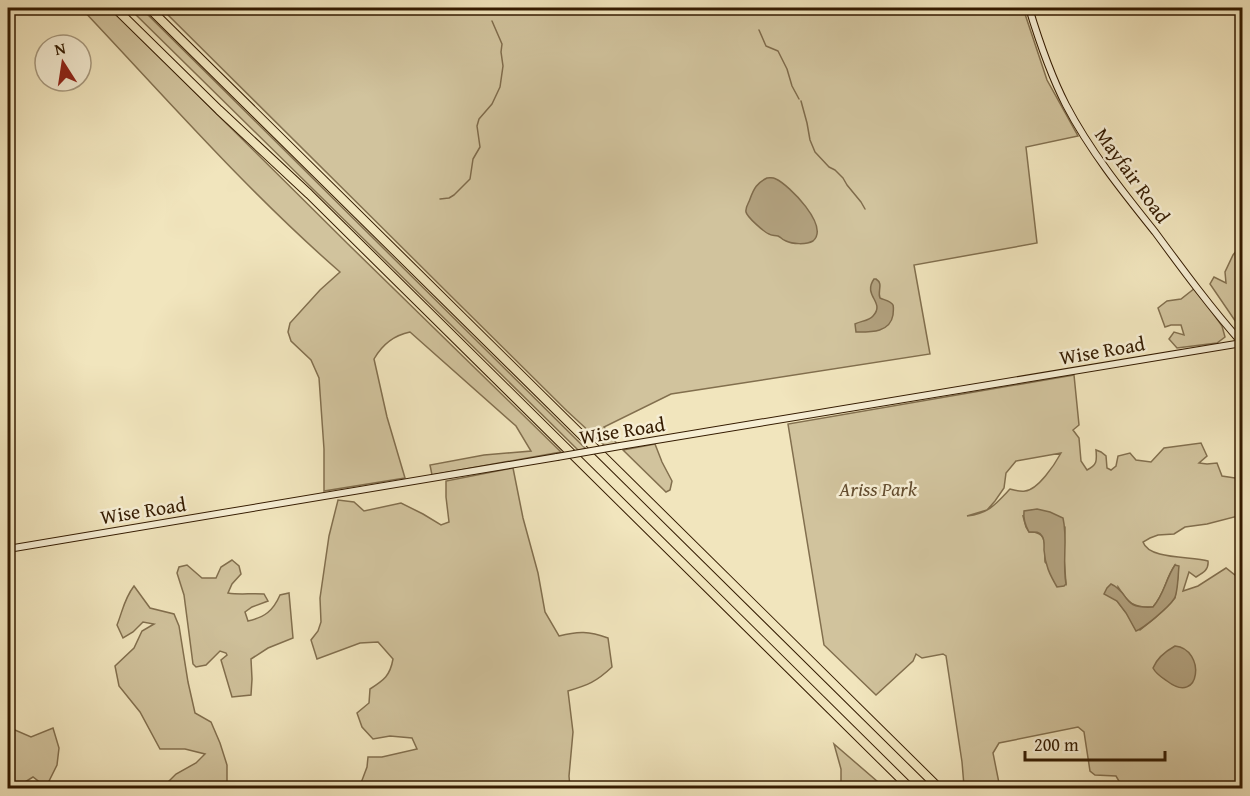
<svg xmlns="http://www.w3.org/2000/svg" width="1250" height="796" font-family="'Gentium Book Plus',serif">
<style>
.green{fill:#d1c39d;stroke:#826f4e;stroke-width:1.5;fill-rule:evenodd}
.water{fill:#b1a07d;stroke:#7f6b4b;stroke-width:1.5}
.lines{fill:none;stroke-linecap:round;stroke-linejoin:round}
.stream{stroke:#7f6b4b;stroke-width:1.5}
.secondary-casing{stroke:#341b00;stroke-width:8}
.highway-casing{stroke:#341b00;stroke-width:10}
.secondary{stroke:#f6eed4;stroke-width:6}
.highway{stroke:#f1e5bd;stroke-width:8}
.secondary-bridge-casing{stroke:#341b00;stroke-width:8;stroke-linecap:butt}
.secondary-bridge{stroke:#f6eed4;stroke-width:6}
.labels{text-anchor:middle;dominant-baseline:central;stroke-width:5;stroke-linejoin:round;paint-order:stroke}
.street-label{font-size:20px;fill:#341b00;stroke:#f6eed4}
.park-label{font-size:20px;font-style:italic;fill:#634d2f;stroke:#f6eed4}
</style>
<rect width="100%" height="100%" fill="#f1e5bd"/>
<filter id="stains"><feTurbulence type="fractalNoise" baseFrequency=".00333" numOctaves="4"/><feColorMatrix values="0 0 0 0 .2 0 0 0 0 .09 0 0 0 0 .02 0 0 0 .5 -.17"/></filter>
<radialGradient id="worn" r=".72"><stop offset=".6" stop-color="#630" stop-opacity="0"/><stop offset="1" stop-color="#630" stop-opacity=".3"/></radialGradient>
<g class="green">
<path d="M81,8H110L350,246L561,452L432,475L430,465L484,455L531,451L516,426L410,332C395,335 382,345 374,359L387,417L405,478L324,491V449L319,378L311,360L291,341L288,332L290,323L320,290L340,272C247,191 166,98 81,8Z"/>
<polygon points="129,8 141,8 586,449 578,450"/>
<polygon points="161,8 1023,8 1047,80 1078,136 1026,147 1037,243 914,265 930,354 671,394 604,427 618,445 605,446 567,411 460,305"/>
<polygon points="1242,244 1242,329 1238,325 1210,284 1214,277 1226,283 1225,272 1233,255"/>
<polygon points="1195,288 1222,326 1225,337 1217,343 1177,348 1169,339 1174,332 1184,335 1181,325 1171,325 1165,327 1158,308 1167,301 1181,299"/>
<path d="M1074,375L1079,425L1073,430L1079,438L1081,461L1087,470C1097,465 1097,461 1096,450L1101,452L1106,456L1107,468L1111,470L1116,466L1118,456L1130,453L1136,460L1151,462L1164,448L1201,443L1207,456L1199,463L1207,464L1217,463L1222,476L1235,478L1242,474V515L1207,524L1185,527L1174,534L1158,535L1150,538L1143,542C1149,560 1192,556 1208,561C1209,570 1203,573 1196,577L1189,572L1183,591L1198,586L1226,568L1235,575L1242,577V788H1123L1116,776L1095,775L1090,771L1084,732L1078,727L999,743L993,753L1000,788H966L964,786L962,762L946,656L943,654L922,658L916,654L913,661L876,695L824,645L788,424ZM1061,453C1055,464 1038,490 1025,491C1020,492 1014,490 1010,489C995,505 989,513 967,516L987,510L995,501L1004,488L1006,473L1016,461ZM1023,516L1065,527L1064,557L1066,584L1045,562C1044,547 1049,531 1029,532L1026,527ZM1175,565L1178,576L1175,598L1155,618L1140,630L1117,601L1118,587C1128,603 1133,608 1153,607C1165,593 1165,580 1175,565Z"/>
<polygon points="655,444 662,462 672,481 670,490 666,492 623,450"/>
<path d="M513,468L523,518L538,573L545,612L559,636C578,631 589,631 608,638L612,667C596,682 588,685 568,691L573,732L569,776L570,788H362L361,783L367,767L368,757H382L417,749L412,738L390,736L373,739L362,727L357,713L369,703L370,689C384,680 390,676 393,659L378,642L360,643L317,659L311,640L318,631L321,622L320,598L329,536L338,500L354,502L364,511L401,503L423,514L441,525L449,522L446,497V481Z"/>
<path d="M232,560L239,566L241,574L232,584L228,593C240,595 251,593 264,594L268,601L252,607L245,612L248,621C265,617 273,611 280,595L289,593L293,638L268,648L251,659L252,679L251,695L232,697L221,660L227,655L226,653L220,651L206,665L196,667L193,664L184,595L177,573L179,567L187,565L202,578H216L221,567Z"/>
<path d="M134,586L150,608L174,614L179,626L188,682L195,713L211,722L220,743L227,765V788H162L176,774L196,763L205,754L185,749H160L140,712L119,686L115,666L134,648L142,631L154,624L143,622L133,632L123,638L117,625C123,610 124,599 134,586Z"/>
<polygon points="8,727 31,737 53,728 59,748 57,765 46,787 33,777 25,782 24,788 8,788"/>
<polygon points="834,744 885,788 841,788 841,769"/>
</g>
<g class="water">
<path d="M767,178C771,178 772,177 776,179C789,185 830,226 813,241C806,245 792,244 786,241C779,238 784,239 778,236C775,235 771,236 769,234C764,232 747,217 746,212C745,207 749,203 750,199C754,188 757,183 767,178Z"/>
<path d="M874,279H876C884,284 877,291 880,298C884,300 891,301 893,305C894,308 893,313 893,315C890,333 870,332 856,332L855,324C860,321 869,321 873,316C886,302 862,296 874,279Z"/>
<path d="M1037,509L1050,512L1063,518C1068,540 1062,562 1066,584L1064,586L1057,587C1050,575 1045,565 1044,550C1044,545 1045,540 1042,536C1039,531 1034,532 1029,532C1025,525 1023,519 1024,511Z"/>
<path d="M1175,565L1179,566C1178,574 1178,594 1174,599C1169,607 1144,628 1136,631L1126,613L1117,601L1104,594L1107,588L1111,584C1131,593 1120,609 1153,607C1165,593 1165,580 1175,565Z"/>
<path d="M1175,646C1206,649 1201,707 1167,681C1161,677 1156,674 1153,668C1157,658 1166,651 1175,646Z"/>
</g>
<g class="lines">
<g class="stream">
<polyline points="759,30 766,46 778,51 787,69 792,86 799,99"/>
<polyline points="801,101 807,123 810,140 815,152 829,167 835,170 843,178 847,185 861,202 865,209"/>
<polyline points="440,199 449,198 454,195 470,179 473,159 480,147 477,126 479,119 492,104 500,87 503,66 501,52 502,44 492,21"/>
</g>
<g class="secondary-casing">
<g id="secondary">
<path d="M1029,8C1039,41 1050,74 1066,105C1090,151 1123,192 1155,232C1183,270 1211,308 1242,343"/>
<polyline points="620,446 1242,343"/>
<polyline points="8,549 557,457"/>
</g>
</g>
<g class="highway-casing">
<g id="highway">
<polyline points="115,8 219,110 309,194 910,788"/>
<polyline points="149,8 939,788"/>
</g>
</g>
<use href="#secondary" class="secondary"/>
<use href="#highway" class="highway"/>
<g class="secondary-bridge-casing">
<polyline id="secondary-bridge" points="557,457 620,446"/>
</g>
<use href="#secondary-bridge" class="secondary-bridge"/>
</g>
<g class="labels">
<g class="street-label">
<text transform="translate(1133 175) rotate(54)">Mayfair Road</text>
<text transform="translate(1102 350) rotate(-10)">Wise Road</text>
<text transform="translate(622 430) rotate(-9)">Wise Road</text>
<text transform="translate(143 510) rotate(-9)">Wise Road</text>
</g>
<g class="park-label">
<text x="878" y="488">Ariss Park</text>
</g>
</g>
<rect width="1250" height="796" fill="none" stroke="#f1e5bd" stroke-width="30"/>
<rect x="9" y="9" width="1232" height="778" fill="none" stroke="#341b00" stroke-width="3"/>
<rect x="15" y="15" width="1220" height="766" fill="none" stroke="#341b00" stroke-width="1.5"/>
<g transform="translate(63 63) rotate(348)"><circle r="28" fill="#f6eed4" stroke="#a89a7f" stroke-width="1.5"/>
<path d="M0-4.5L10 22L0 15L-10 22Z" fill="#8f2418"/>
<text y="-9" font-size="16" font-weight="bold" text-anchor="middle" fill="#341b00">N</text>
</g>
<path d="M1025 751v9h140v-9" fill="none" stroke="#341b00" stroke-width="3"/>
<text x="1034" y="751" font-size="18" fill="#341b00" stroke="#f6eed4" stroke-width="4.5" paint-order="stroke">200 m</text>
<rect width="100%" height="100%" filter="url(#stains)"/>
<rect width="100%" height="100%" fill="url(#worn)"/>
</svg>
